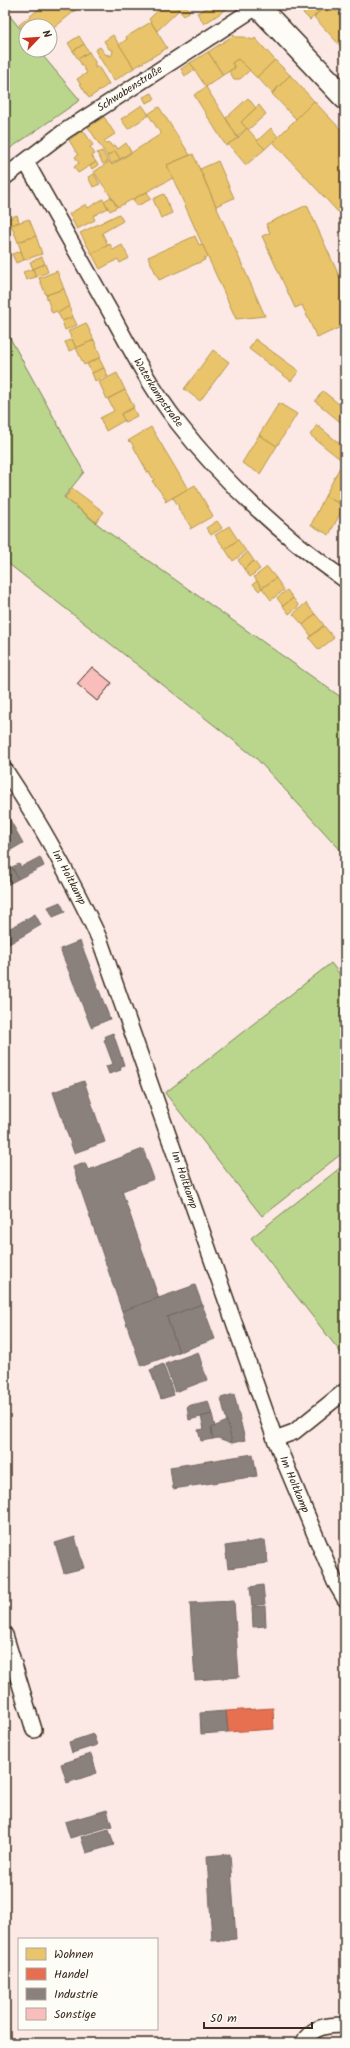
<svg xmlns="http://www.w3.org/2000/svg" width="350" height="2048" font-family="Kalam,sans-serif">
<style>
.green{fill:#bad68d;stroke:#7a8056}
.homes{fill:#e9c46a;stroke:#b59653}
.shops{fill:#e76f51;stroke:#b35a42}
.industry{fill:#8a817c;stroke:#726760}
.building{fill:#f9bdbb;stroke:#3b2a1e}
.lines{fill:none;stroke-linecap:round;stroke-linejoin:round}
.street-casing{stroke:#3b2a1e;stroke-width:18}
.secondary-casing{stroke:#3b2a1e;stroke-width:25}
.street{stroke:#fdfcf7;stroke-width:15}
.secondary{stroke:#fdfcf7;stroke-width:22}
.labels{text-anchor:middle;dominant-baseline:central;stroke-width:4;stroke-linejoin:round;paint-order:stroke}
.street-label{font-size:11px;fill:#3b2a1e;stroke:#fdfcf7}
</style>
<rect width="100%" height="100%" fill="#fce9e5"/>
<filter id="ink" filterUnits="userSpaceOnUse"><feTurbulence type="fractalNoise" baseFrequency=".025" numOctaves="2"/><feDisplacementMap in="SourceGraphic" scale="8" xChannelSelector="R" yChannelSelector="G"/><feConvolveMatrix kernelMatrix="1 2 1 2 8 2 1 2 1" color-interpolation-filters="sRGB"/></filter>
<g filter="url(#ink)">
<g class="green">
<polygon points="5,10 26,36 26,50 38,50 80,100 5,152"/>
<polygon points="5,329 84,472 64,497 105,530 345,700 345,855 256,758 5,561"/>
<polygon points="331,963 345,981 345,1151 262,1216 165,1093"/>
<polygon points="345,1164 345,1358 251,1238"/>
</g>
<g class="homes">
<polygon points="44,5 82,5 50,31 50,26 26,26 26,34 19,25"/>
<polygon points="164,5 174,5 179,10 157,31 149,19"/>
<polygon points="174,5 185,5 190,11 184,16"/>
<polygon points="207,5 231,5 230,7 204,24 197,13 209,7"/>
<polygon points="295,5 326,5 310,20"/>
<polygon points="326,5 330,5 345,19 345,51 314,17"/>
<polygon points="151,22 167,48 134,68 119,45 127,39 126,37"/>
<polygon points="113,35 134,68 114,81 95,50 100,47 106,55 108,54 109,57 112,55 113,50 109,49 104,41"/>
<polygon points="234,35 235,37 244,37 253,40 255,38 275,60 257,78 238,59 232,63 235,68 223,75 208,52"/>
<polygon points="79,36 84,44 73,51 68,43"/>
<polygon points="84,44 89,52 78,59 73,51"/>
<polygon points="89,52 95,62 95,68 98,66 109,84 89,98 77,79 87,73 78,59"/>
<polygon points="208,52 223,75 206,87 190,63"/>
<polygon points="238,59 250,70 240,79 234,79 229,71 235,68 232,63"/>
<polygon points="275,60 290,75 272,93 257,77"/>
<polygon points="190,63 195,69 185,76 181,69"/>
<polygon points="290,75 314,101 296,119 272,94"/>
<polygon points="206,87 238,138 226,146 194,95"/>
<polygon points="152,93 155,99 146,103 143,97"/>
<polygon points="248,98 256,108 241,122 247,128 237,137 226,118"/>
<polygon points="314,101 345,134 345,205 338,212 273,142"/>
<polygon points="142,105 149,115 128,129 121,119"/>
<polygon points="259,105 266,114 248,130 241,122"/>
<polygon points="159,107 190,155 167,165 173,178 118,207 94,172 110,161 112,165 161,134 148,114"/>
<polygon points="104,117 115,134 104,141 106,144 109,142 112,147 115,145 118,149 126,143 131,152 120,159 115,151 107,156 88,127"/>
<polygon points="247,128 265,149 246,165 228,144 238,138"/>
<polygon points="271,128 278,137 265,149 257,141"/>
<polygon points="83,130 93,145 90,147 95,154 92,156 96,162 78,173 74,167 79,163 75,157 78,155 69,140"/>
<polygon points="102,151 108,161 103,164 97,153"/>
<polygon points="115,151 120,159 111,164 107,156"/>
<polygon points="193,154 216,206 265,316 236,319 202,244 167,165"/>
<polygon points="218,161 234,198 216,206 200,169"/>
<polygon points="96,162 98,165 92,169 90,166"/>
<polygon points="94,174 100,184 93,187 88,177"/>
<polygon points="147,192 151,199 137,206 133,199"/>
<polygon points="164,194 172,213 161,218 153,199"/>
<polygon points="111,197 117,207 110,211 104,201"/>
<polygon points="103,199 108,208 93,216 95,220 77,229 69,214 86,204 88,208"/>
<polygon points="307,205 345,289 345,325 317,338 302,305 295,308 262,236 270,233 266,224"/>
<polygon points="119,214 123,221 102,233 108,245 92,254 80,233"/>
<polygon points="17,215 19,222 7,227 5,220"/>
<polygon points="29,219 36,236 18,242 11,225"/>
<polygon points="36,236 42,254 24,260 18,242"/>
<polygon points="195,236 199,245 202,244 208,256 204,258 205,260 159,280 148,257"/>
<polygon points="110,244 113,250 122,245 129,258 120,263 118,259 100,269 92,254"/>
<polygon points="21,251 24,260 16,263 12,254"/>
<polygon points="42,257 45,264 33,269 30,262"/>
<polygon points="45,264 48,272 36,277 33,269"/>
<polygon points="33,269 36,277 26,280 23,272"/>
<polygon points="57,271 64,289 46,295 39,278"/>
<polygon points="64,289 70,306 58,313 57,311 52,313 46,295"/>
<polygon points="69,306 73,317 62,321 58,313"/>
<polygon points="73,317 77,325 65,330 62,321"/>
<polygon points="86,323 94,340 76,348 68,331"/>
<polygon points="72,339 76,348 69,351 65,342"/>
<polygon points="255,339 299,371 291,381 249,349"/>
<polygon points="94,340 101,357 84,365 76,348"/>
<polygon points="213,350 229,362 200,401 184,389"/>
<polygon points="99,358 104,368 92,373 87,364"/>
<polygon points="104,368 108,376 95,381 92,373"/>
<polygon points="117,373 125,390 107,399 99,382"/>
<polygon points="125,390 134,407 121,414 125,420 106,431 100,418 114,411 108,399"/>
<polygon points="323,391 345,409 345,426 315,401"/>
<polygon points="279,403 297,414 277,446 259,435"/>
<polygon points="133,408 137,416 125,422 121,414"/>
<polygon points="317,425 345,448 345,452 340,459 310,435"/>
<polygon points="151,427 188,489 165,502 166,499 152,481 154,480 149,472 148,473 131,442 128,441"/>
<polygon points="259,435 277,446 260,474 242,463"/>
<polygon points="342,463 345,465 344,506 325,496"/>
<polygon points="195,485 213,516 190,529 191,527 178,508 179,507 174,499 172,498"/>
<polygon points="72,488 104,512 96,522 65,498"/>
<polygon points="325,496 344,506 329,535 311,525"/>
<polygon points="217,521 222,528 211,535 206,528"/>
<polygon points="229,526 238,540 225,549 215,535"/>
<polygon points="238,540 246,551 233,561 225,549"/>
<polygon points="248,552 254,561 244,569 238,560"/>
<polygon points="254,561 260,569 250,577 244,569"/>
<polygon points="267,567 276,578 262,588 254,577"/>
<polygon points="276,578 284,590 271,600 262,588"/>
<polygon points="257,581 262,588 259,591 253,584"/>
<polygon points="287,590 293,598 283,606 277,598"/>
<polygon points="293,598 299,606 289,614 283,606"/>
<polygon points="306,603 315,614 303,625 293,614"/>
<polygon points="315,614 324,625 311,636 303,625"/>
<polygon points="324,626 334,638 319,650 309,638"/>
</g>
<polygon class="shops" points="273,1708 274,1729 228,1732 226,1711"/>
<g class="industry">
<polygon points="5,811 23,843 11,850 5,842"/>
<polygon points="5,857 10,867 5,870"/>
<polygon points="40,857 44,866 18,879 12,867 19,864 21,867"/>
<polygon points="12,867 18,879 5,886 5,871"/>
<polygon points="60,902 65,912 53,917 48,907"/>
<polygon points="35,914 41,925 9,944 5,938 5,931"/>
<polygon points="80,941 110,1019 91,1027 60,949"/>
<polygon points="113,1033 124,1065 120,1067 121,1070 109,1074 106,1066 113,1064 104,1040 106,1039 105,1036"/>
<polygon points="84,1081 105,1142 74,1153 53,1092"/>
<polygon points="143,1149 154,1179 122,1191 159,1299 122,1311 73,1167 85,1163 88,1170"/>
<polygon points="195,1285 202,1304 167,1317 179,1352 141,1366 122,1311"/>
<polygon points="202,1304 215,1339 179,1352 167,1317"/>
<polygon points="198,1352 207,1380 175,1392 165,1364"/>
<polygon points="163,1364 174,1395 161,1399 150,1370"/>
<polygon points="234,1394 245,1440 232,1443 221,1398"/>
<polygon points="208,1401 212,1414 189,1420 187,1406"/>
<polygon points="212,1414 215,1427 211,1428 213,1439 201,1441 198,1430 204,1429 201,1417"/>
<polygon points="227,1421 232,1443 218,1438 213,1439 211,1428"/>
<polygon points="253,1454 257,1476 173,1489 170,1467"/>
<polygon points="75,1537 84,1568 64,1573 55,1543"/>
<polygon points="265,1540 268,1563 228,1568 225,1546"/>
<polygon points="263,1585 265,1604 252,1606 250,1587"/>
<polygon points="234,1601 239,1677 195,1680 190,1603"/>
<polygon points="265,1606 266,1626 253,1627 252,1607"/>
<polygon points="226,1711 228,1732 201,1734 200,1713"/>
<polygon points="93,1734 97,1745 72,1753 69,1742"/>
<polygon points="91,1754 97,1773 67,1783 61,1764"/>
<polygon points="107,1810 112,1826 70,1838 65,1822"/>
<polygon points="109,1829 114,1845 86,1853 81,1837"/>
<polygon points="230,1854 236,1939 212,1941 207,1856"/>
</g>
<polygon class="building" points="92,667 112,683 97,701 77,684"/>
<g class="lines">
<g class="street-casing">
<g id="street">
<path id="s1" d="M26,162C55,213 83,264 112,315C132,352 152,390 178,423C225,484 282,535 345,580"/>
<path id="s2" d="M5,177L65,131L258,6"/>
<path id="s3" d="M5,770C41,824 72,880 99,938L275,1439L335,1582L345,1599"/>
<polyline points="275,1439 294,1432 345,1391"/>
<polyline points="5,1635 34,1730"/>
<path d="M303,2043C312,2026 328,2025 345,2025"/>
</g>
</g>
<g class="secondary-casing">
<polyline id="secondary" points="257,5 345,98"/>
</g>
<use href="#street" class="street"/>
<use href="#secondary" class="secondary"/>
</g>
</g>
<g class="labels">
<g class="street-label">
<text stroke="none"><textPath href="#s2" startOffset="153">Schwabenstraße</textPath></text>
<text stroke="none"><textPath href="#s1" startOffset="266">Waterkampstraße</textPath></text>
<text stroke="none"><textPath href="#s3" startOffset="125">Im Holtkamp</textPath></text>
<text stroke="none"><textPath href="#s3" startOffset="449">Im Holtkamp</textPath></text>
<text stroke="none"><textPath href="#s3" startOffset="773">Im Holtkamp</textPath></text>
</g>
</g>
<rect width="350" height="2048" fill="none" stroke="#fdfcf7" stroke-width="20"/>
<rect x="10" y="10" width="330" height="2028" fill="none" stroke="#3b2a1e" stroke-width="1.5" filter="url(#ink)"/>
<rect x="18" y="1938" width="140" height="92" fill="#fdfcf7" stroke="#afa8a0"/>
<rect x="26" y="1948" width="20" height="12" fill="#e9c46a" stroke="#afa8a0"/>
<text x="54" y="1958" font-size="12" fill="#3b2a1e">Wohnen</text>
<rect x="26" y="1968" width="20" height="12" fill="#e76f51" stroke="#afa8a0"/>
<text x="54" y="1978" font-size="12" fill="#3b2a1e">Handel</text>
<rect x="26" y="1988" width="20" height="12" fill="#8a817c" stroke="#afa8a0"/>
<text x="54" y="1998" font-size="12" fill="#3b2a1e">Industrie</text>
<rect x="26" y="2008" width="20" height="12" fill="#f9bdbb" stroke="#afa8a0"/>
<text x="54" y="2018" font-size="12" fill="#3b2a1e">Sonstige</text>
<g transform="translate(38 38) rotate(65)"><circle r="19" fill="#fdfcf7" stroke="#afa8a0"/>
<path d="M0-3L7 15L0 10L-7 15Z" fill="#c8321e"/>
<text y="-6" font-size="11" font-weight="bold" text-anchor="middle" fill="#3b2a1e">N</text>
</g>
<path d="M204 2022v6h108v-6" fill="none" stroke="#3b2a1e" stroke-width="2"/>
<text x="210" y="2022" font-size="12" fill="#3b2a1e" stroke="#fdfcf7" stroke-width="3" paint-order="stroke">50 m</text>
</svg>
